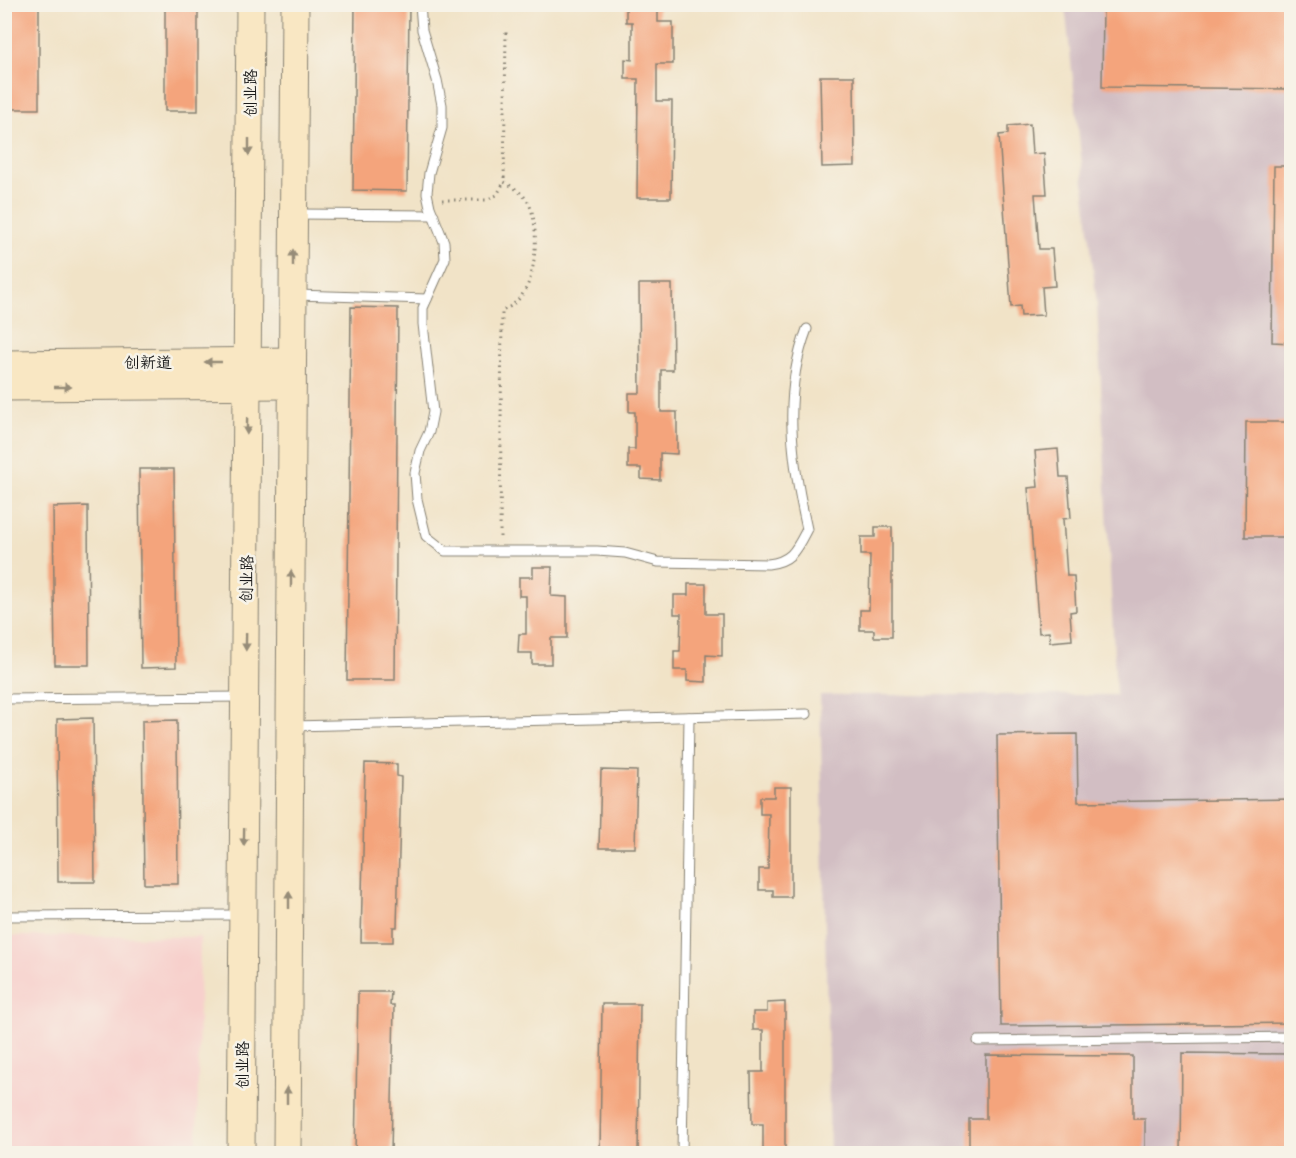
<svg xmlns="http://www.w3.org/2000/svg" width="1296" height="1158" font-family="Delius,'LXGW WenKai TC',sans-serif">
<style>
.built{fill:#f7d0cc}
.industrial{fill:#d2bec3}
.building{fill:#f4a47b}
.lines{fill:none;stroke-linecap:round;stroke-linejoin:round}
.lane-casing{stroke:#868072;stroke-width:11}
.secondary-casing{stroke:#868072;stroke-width:29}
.path{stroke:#868072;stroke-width:3;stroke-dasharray:1.5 4.5;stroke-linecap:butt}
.lane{stroke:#fff;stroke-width:9}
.secondary{stroke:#f9e7c3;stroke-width:27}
.oneway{fill:#968c78}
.labels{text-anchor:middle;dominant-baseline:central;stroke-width:5;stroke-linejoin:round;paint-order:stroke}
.street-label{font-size:16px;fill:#1c1c1c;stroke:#f7f3e8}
</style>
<rect width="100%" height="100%" fill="#f7f3e8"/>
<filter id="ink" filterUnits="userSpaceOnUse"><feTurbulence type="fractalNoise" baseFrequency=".0167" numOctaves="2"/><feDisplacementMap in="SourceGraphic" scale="12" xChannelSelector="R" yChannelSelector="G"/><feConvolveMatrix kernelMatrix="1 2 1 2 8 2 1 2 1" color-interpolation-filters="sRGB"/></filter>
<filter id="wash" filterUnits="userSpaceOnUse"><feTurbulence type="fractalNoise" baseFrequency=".008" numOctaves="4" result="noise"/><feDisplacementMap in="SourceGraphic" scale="24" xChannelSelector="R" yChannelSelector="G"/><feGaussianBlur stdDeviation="1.35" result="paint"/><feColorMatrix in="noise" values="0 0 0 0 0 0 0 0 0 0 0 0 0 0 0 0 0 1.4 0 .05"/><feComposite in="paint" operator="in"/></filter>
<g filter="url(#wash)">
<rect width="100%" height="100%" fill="#f1e3c7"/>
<polygon class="built" points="5,936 200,937 197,1153 5,1153"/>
<polygon class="industrial" points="1065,5 1291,5 1291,1153 830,1153 820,695 1116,695 1097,305"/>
<g id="blocks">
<g class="building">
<rect x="6" y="4" width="33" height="105"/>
<rect x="165" y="4" width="33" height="107"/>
<polygon points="355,4 409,4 407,191 353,190"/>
<polygon points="626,4 658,4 658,22 673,22 673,64 657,64 657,101 672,101 671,198 637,198 638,79 625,79 625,59 632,60 632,22 626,22"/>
<polygon points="1103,4 1292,4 1292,89 1102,87"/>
<polygon points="820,76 854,76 855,166 822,167"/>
<polygon points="1030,124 1032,154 1044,153 1047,194 1035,194 1039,249 1052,249 1055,286 1042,287 1044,315 1021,316 1020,306 1011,307 999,135 1008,134 1008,126"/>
<polygon points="1274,166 1292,166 1292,343 1272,342"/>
<polygon points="639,284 672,284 673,370 661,370 661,412 677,412 677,454 660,453 660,480 641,479 641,468 628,468 628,449 635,449 635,412 629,412 629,393 640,393"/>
<polygon points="351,307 398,308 395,680 347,680"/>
<polygon points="1246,422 1292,422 1292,537 1245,537"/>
<polygon points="1058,449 1060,477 1068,477 1071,518 1063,519 1067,576 1074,576 1076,611 1070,612 1072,640 1050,642 1049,632 1039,633 1028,488 1038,487 1035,451"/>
<polygon points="139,469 174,469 176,667 141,668"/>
<polygon points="88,506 89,665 55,665 53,507"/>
<polygon points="875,527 892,527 892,637 874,637 874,630 860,630 860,610 869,610 870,555 861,555 861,537 875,537"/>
<polygon points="533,567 552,567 551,596 567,597 567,638 551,638 551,664 532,664 532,653 518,653 519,634 526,634 526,596 519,596 519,577 533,577"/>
<polygon points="688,584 706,584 706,614 722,614 722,656 706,655 706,682 687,681 687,670 674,670 674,651 680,651 681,614 674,614 674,595 688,595"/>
<polygon points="93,718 95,882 58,882 57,719"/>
<polygon points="177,720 178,884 144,884 142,721"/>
<polygon points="1077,734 1078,802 1292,799 1292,1023 1001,1026 997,735"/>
<polygon points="365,763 397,764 397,776 401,777 397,927 393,927 393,942 361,942"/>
<polygon points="601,770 637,771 635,848 599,848"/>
<polygon points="774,787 791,787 791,897 773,897 773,890 759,890 759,869 768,869 769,814 760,814 760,797 774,797"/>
<polygon points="358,992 391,992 390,1005 394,1005 391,1154 355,1154"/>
<polygon points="785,1002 785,1154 763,1154 763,1124 752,1124 751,1072 763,1072 763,1030 753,1030 753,1012 767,1012 767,1003"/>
<polygon points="602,1004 640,1004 638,1154 600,1154"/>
<polygon points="1182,1053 1292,1054 1292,1154 1181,1154"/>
<polygon points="986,1055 1133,1056 1133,1119 1145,1119 1145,1154 969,1154 969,1119 986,1119"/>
</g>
</g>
</g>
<g filter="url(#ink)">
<use href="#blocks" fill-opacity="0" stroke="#868072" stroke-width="1.5"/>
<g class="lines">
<g class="lane-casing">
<g id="lane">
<path d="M420,4L422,30L437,80L442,105V128L429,173L427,193L430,207L444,242L445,259L423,308V324L433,412L429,432L420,451L415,473L417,499L426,536L445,551H597L625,553L658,562L768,564C792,561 796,550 807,529C792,463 782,394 807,329"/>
<polyline points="296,214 434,215"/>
<polyline points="296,295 427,299"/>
<polyline points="4,699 242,697"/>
<polyline points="292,726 807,714"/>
<polyline points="4,916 239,915"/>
<polyline points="978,1041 1292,1037"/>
<polyline points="682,1154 689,717"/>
</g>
</g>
<g class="secondary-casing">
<g id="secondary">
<polyline points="4,364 292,361"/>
<polyline points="4,387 292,385"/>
<polyline points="241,1154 250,4"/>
<polyline points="287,1154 295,4"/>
</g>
</g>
<g class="path">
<polyline points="442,200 486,200 497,195 504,182"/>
<path d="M500,537L502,311C512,306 519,301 525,290C537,271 540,217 526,199C521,192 512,186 504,182L506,32"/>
</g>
<use href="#lane" class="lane"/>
<use href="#secondary" class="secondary"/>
</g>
<defs><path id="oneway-solid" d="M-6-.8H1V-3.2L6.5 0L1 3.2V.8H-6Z" transform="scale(1.5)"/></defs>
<g class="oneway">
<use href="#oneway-solid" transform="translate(249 147) rotate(90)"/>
<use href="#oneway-solid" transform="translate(293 258) rotate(-90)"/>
<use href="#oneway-solid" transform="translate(213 362) rotate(180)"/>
<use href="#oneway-solid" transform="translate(63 387)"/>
<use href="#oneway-solid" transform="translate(247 426) rotate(91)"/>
<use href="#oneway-solid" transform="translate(291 579) rotate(-90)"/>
<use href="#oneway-solid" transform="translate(246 642) rotate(91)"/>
<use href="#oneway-solid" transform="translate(244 837) rotate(91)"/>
<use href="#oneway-solid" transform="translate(289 900) rotate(-90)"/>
<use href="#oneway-solid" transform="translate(287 1095) rotate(-90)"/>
</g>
</g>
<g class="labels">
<g class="street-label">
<text transform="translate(250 93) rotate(-90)">创业路</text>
<text x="148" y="362">创新道</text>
<text transform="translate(246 579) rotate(-89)">创业路</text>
<text transform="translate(242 1065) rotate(-90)">创业路</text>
</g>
</g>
<rect width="1296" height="1158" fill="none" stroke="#f7f3e8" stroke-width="24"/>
</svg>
